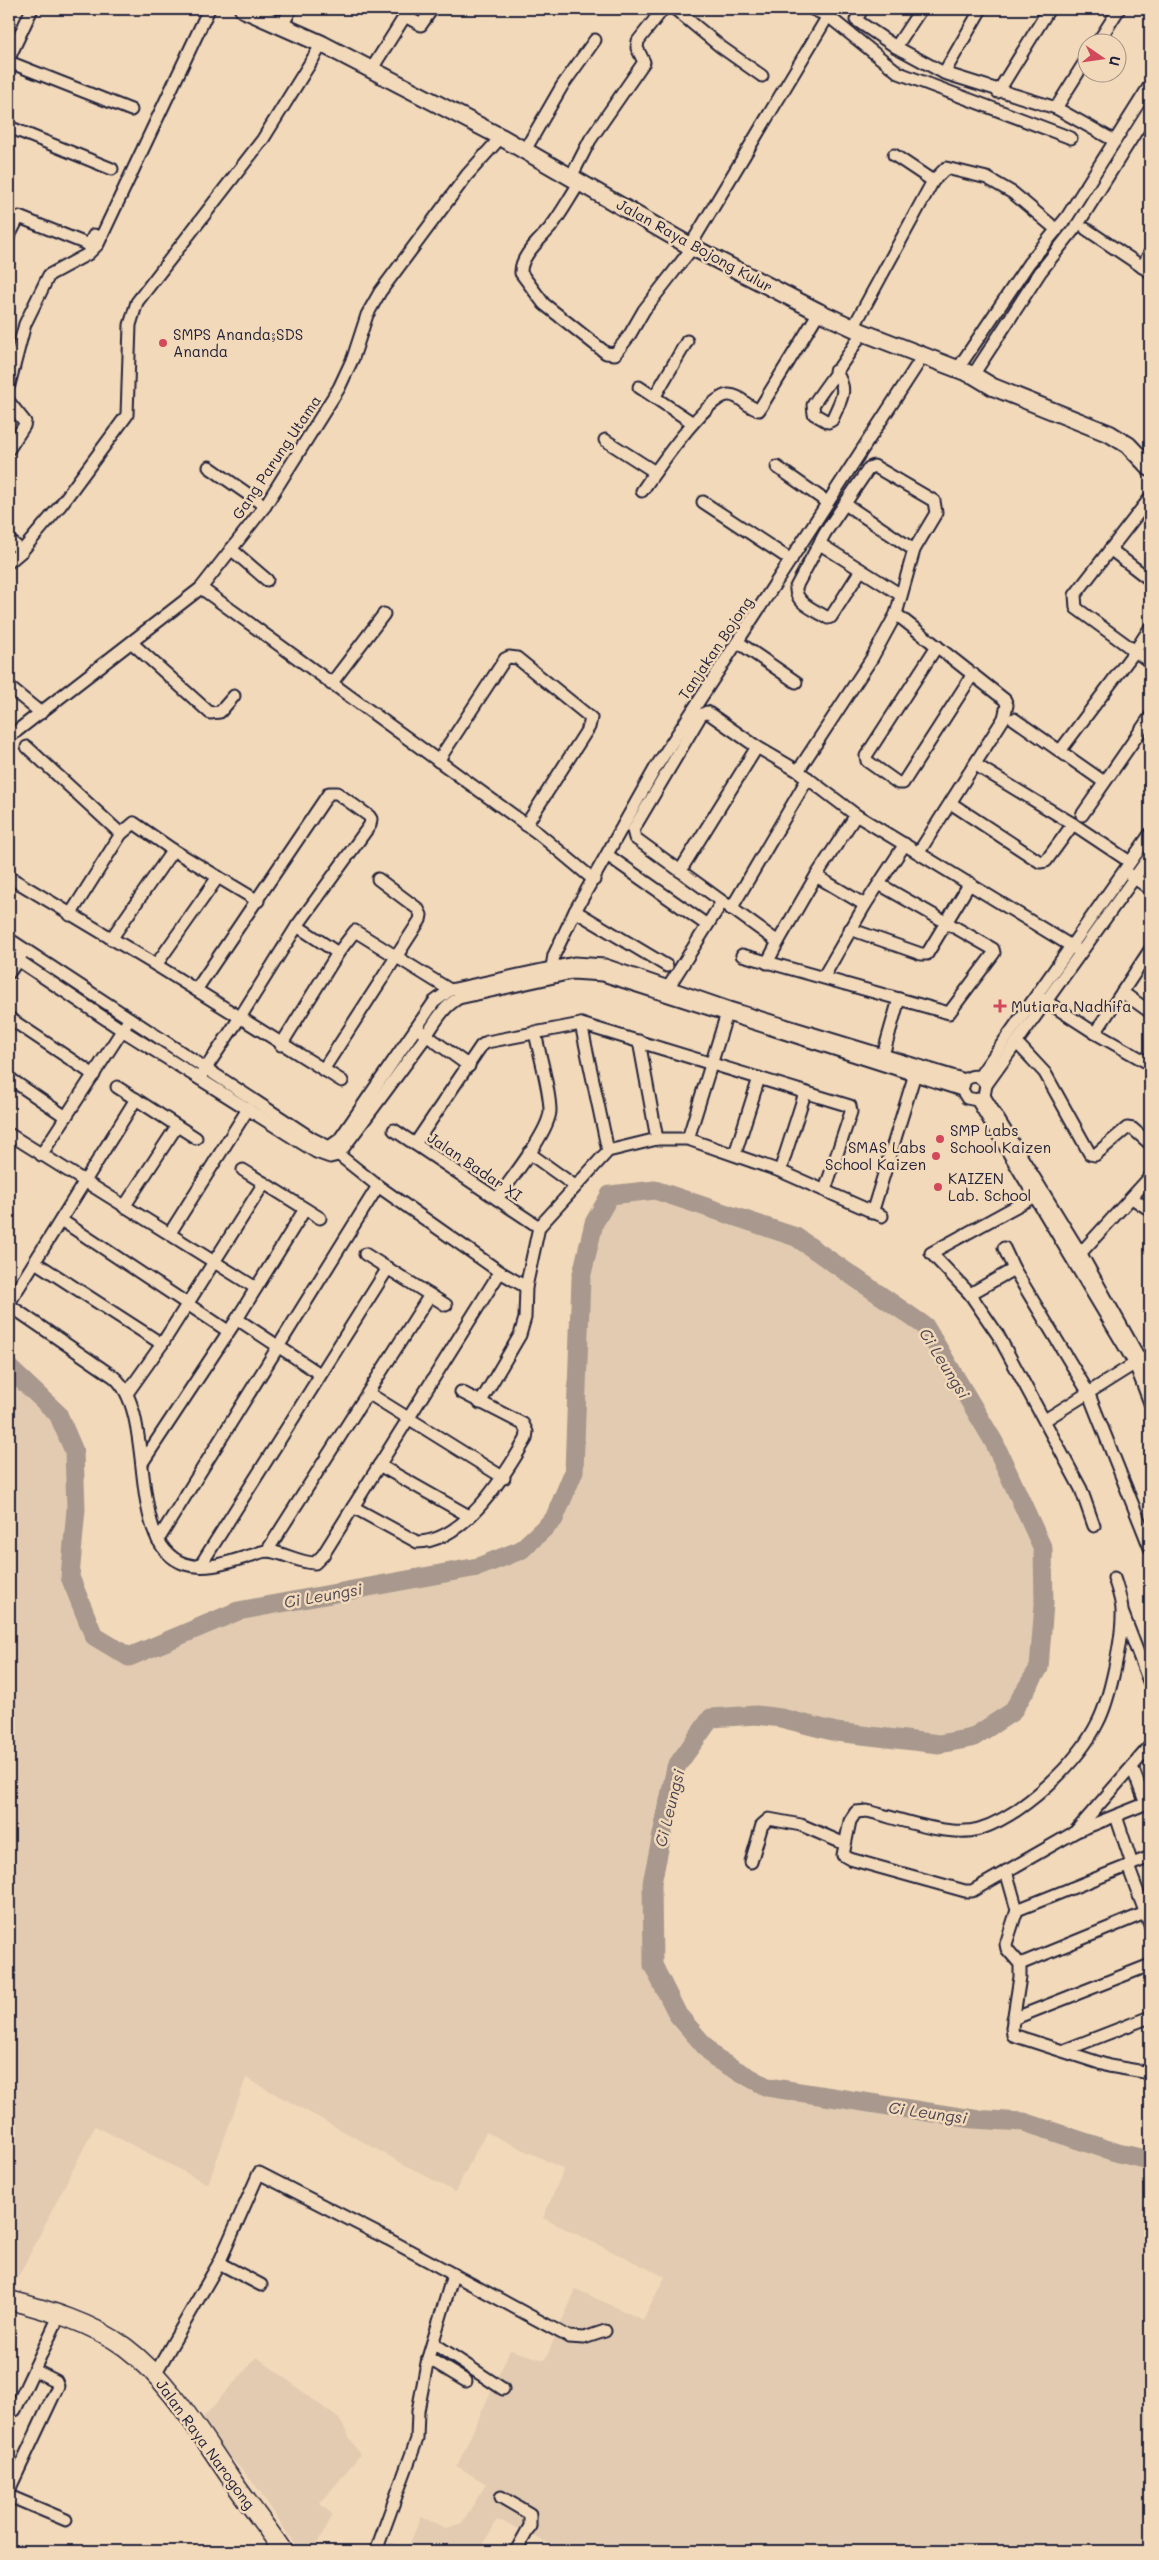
<svg xmlns="http://www.w3.org/2000/svg" width="1159" height="2560" font-family="Mali,sans-serif">
<style>
.built{fill:#e2cbb1}
.lines{fill:none;stroke-linecap:round;stroke-linejoin:round}
.river{stroke:#a8988d;stroke-width:19}
.minor-casing{stroke:#22223b;stroke-width:15}
.secondary-casing{stroke:#22223b;stroke-width:20}
.primary-casing{stroke:#22223b;stroke-width:21}
.minor{stroke:#f2d9ba;stroke-width:11}
.secondary{stroke:#f2d9ba;stroke-width:16}
.primary{stroke:#f2d9ba;stroke-width:18}
.poi-dot{fill:#d1495b;stroke:#f2d9ba;stroke-width:2}
.labels{text-anchor:middle;dominant-baseline:central;stroke-width:5;stroke-linejoin:round;paint-order:stroke}
.street-label{font-size:15px;fill:#22223b;stroke:#f2d9ba}
.poi-label{font-size:15px;fill:#22223b;stroke:#f2d9ba;text-anchor:start}
.water-label{font-size:16px;font-style:italic;fill:#4a4554;stroke:#f2d9ba}
</style>
<rect width="100%" height="100%" fill="#f2d9ba"/>
<filter id="ink" filterUnits="userSpaceOnUse"><feTurbulence type="fractalNoise" baseFrequency=".02" numOctaves="2"/><feDisplacementMap in="SourceGraphic" scale="10" xChannelSelector="R" yChannelSelector="G"/><feConvolveMatrix kernelMatrix="1 2 1 2 8 2 1 2 1" color-interpolation-filters="sRGB"/></filter>
<g filter="url(#ink)">
<g class="built">
<polygon points="655,1190 796,1237 925,1326 992,1440 1043,1549 1039,1668 1012,1712 972,1738 939,1744 836,1732 781,1718 756,1715 711,1719 676,1767 652,1883 653,1965 678,2015 716,2059 767,2087 874,2104 1024,2122 1118,2153 1150,2161 1150,2551 564,2551 507,2523 497,2520 480,2551 385,2551 390,2542 408,2548 421,2517 446,2528 462,2523 486,2484 457,2466 510,2350 545,2360 576,2289 643,2320 665,2277 543,2218 564,2169 486,2132 455,2192 246,2078 208,2184 95,2126 9,2295 9,1368 58,1414 74,1451 76,1511 70,1577 94,1636 129,1657 238,1611 478,1567 521,1550 554,1519 574,1471 581,1281 594,1223 610,1195"/>
<polygon points="257,2357 339,2419 360,2455 320,2504 333,2515 313,2551 299,2551 257,2487 199,2422"/>
</g>
<g class="lines">
<polyline class="river" points="9,1368 58,1414 74,1451 76,1509 70,1577 94,1636 129,1657 238,1611 478,1567 521,1550 554,1519 574,1471 581,1278 594,1223 610,1195 655,1190 796,1237 925,1326 994,1442 1043,1549 1044,1604 1039,1668 1012,1712 972,1738 939,1744 836,1732 781,1718 756,1715 711,1718 676,1767 652,1883 653,1965 678,2015 716,2059 767,2087 973,2119 1024,2122 1118,2153 1150,2160"/>
<g class="minor-casing">
<g id="minor">
<polyline points="675,9 721,47 762,76"/>
<polyline points="812,9 828,16 899,73 1071,138"/>
<polyline points="862,9 856,20 896,47 944,73 1056,108 1115,141"/>
<polyline points="282,26 291,9"/>
<polyline points="1098,42 1119,9"/>
<polyline points="896,47 921,9"/>
<polyline points="9,58 32,9"/>
<polyline points="9,62 131,110"/>
<polyline points="371,70 405,16 421,25 432,9"/>
<polyline points="944,73 981,9"/>
<polyline points="998,92 1049,9"/>
<polyline points="1056,108 1086,60"/>
<polyline points="9,127 112,169"/>
<polyline points="525,150 562,86 595,40"/>
<polyline points="894,155 933,181"/>
<polyline points="571,177 590,140 644,62 637,48 638,41 663,9"/>
<path d="M580,182C570,197 561,214 550,228C540,240 520,256 521,273L544,304L606,353L615,354L629,336L644,310L693,247"/>
<polyline points="1086,229 1150,272"/>
<polyline points="9,236 19,217 89,245 94,235"/>
<polyline points="690,246 828,16"/>
<polyline points="1142,267 1150,253"/>
<polyline points="853,328 933,181 946,168 987,178 1013,193 1057,230"/>
<polyline points="957,370 1029,263 1067,217 1150,85"/>
<path d="M835,371C850,391 840,400 832,420L828,422L814,414L813,405C829,381 848,358 862,332"/>
<polyline points="973,375 1041,271 1078,224 1150,109"/>
<polyline points="9,385 25,324 49,275 88,254 98,244 209,9"/>
<polyline points="639,387 693,423"/>
<polyline points="655,396 687,341"/>
<polyline points="9,402 25,422 24,426 9,449"/>
<polyline points="605,440 655,472"/>
<polyline points="209,467 265,506"/>
<polyline points="777,467 827,502"/>
<path d="M642,491C655,472 707,396 728,395C740,394 747,408 759,410L819,312"/>
<polyline points="1150,498 1075,595 1076,608 1150,662"/>
<polyline points="703,502 791,560"/>
<polyline points="845,504 914,550"/>
<polyline points="9,540 22,551"/>
<polyline points="820,544 901,595"/>
<polyline points="231,549 267,580"/>
<polyline points="1110,549 1150,580"/>
<polyline points="9,562 22,551 60,506 127,415 130,325 137,302 263,139 322,44"/>
<polyline points="201,588 539,834 594,880"/>
<polyline points="896,614 1005,700 1007,705 1004,718 919,852"/>
<polyline points="738,642 796,682"/>
<polyline points="132,643 210,713 220,712 234,696"/>
<polyline points="937,646 866,756 867,761 898,783 903,783 973,674"/>
<polyline points="331,684 384,614"/>
<polyline points="9,687 41,713"/>
<polyline points="1014,719 1104,782"/>
<polyline points="9,737 201,588 265,506 339,388 353,358 367,315 380,292 467,175 501,137"/>
<polyline points="27,747 121,834"/>
<polyline points="1060,751 1135,651 1150,628"/>
<polyline points="438,761 505,659 509,657 517,658 591,718 589,727 526,825"/>
<polyline points="976,765 1073,824 1130,862"/>
<path d="M798,771L872,658L896,614L914,550L936,513L934,501L874,466L869,468L825,533L796,587C794,603 817,611 828,618L831,617L861,570"/>
<polyline points="952,804 1040,862 1046,861 1073,824"/>
<polyline points="1082,815 1150,717"/>
<polyline points="610,857 707,925"/>
<polyline points="680,871 757,747"/>
<polyline points="1129,874 1150,889"/>
<polyline points="816,876 865,905"/>
<polyline points="9,877 156,965 342,1081"/>
<polyline points="731,909 808,778"/>
<polyline points="575,911 667,966"/>
<polyline points="70,915 121,834 134,823 173,850 258,901"/>
<polyline points="297,926 338,953"/>
<polyline points="850,929 921,954 927,954 970,883"/>
<polyline points="9,939 313,1139 329,1147 378,1186 500,1272 526,1287"/>
<polyline points="111,939 173,850"/>
<polyline points="778,942 816,876 856,815"/>
<path d="M9,954L122,1030L316,1152L330,1157L338,1155C365,1119 392,1083 418,1047C432,1030 439,1009 459,998L572,973L603,975L962,1090"/>
<polyline points="742,955 949,1013 994,953 993,949 879,884"/>
<polyline points="767,963 778,942 635,838 633,830 701,715 707,712 757,747 798,771 856,815 1081,952"/>
<polyline points="156,965 218,877"/>
<polyline points="9,973 22,954"/>
<polyline points="554,973 552,967 554,955 575,911 656,767 923,356"/>
<polyline points="824,976 865,905 905,844"/>
<polyline points="196,990 329,793 337,793 369,816 371,819 370,825 297,926 239,1019 202,1074"/>
<polyline points="666,991 722,902"/>
<polyline points="1122,992 1150,1012"/>
<polyline points="1041,998 1095,1033 1150,1064"/>
<polyline points="9,1018 94,1075"/>
<polyline points="581,1024 608,1151"/>
<polyline points="422,1032 469,1066"/>
<polyline points="1095,1033 1150,950"/>
<polyline points="639,1041 657,1139"/>
<polyline points="1017,1043 1045,1073 1090,1154 1095,1155 1127,1128 1133,1129 1150,1144"/>
<polyline points="281,1045 338,953 355,931 450,990"/>
<polyline points="881,1062 899,999"/>
<polyline points="323,1070 420,920 421,915 418,909 378,879"/>
<polyline points="979,1077 1150,834"/>
<polyline points="9,1078 66,1117"/>
<polyline points="986,1085 1150,856"/>
<polyline points="117,1087 196,1138"/>
<polyline points="984,1096 1081,1254 1150,1377"/>
<polyline points="977,1100 1135,1364 1150,1403"/>
<polyline points="394,1130 539,1227"/>
<polyline points="9,1134 256,1288"/>
<polyline points="688,1139 728,1010"/>
<polyline points="415,1144 481,1046 487,1042 581,1024 850,1106 851,1112 825,1190"/>
<path d="M329,1147L339,1140L434,1002L450,990L574,963L605,965L729,1008L965,1080C973,1074 981,1075 986,1085L984,1096L977,1100L967,1098L962,1090L965,1080"/>
<polyline points="529,1153 575,1186"/>
<polyline points="735,1154 759,1078"/>
<polyline points="41,1155 127,1023"/>
<polyline points="243,1170 320,1218"/>
<polyline points="780,1171 805,1093"/>
<polyline points="1035,1196 931,1253 970,1294 998,1335 1081,1489 1094,1526"/>
<polyline points="1132,1198 1150,1210"/>
<path d="M497,1199C510,1180 549,1132 550,1111C550,1089 539,1054 535,1032"/>
<polyline points="124,1207 177,1126"/>
<polyline points="872,1213 915,1074"/>
<polyline points="61,1220 228,1331"/>
<polyline points="170,1233 248,1109"/>
<polyline points="1004,1248 1014,1269 1088,1392 1150,1548"/>
<polyline points="365,1254 446,1305"/>
<polyline points="1077,1257 1150,1177"/>
<polyline points="35,1262 162,1344"/>
<polyline points="970,1294 1014,1269"/>
<polyline points="9,1303 136,1099"/>
<path d="M9,1305L114,1377C158,1414 124,1544 185,1564C206,1571 229,1562 249,1556C254,1555 262,1551 267,1551C283,1552 299,1563 315,1563L323,1555L500,1272"/>
<polyline points="237,1319 320,1374"/>
<polyline points="128,1392 162,1344 264,1183"/>
<polyline points="368,1393 504,1478"/>
<polyline points="480,1403 520,1335 525,1318 526,1287 539,1227 608,1151 657,1139 688,1139 780,1171 882,1216"/>
<polyline points="1045,1420 1150,1354"/>
<polyline points="142,1463 237,1319 305,1209"/>
<polyline points="379,1465 469,1516"/>
<path d="M353,1507L417,1542C465,1542 505,1475 526,1439L527,1432L523,1424L461,1392"/>
<polyline points="158,1540 378,1186"/>
<polyline points="267,1551 430,1295"/>
<polyline points="200,1566 388,1268"/>
<path d="M1114,1578C1117,1588 1122,1600 1122,1611C1123,1637 1110,1699 1098,1722C1078,1763 1023,1815 979,1829C949,1838 897,1818 867,1811L856,1812L850,1821L843,1855L850,1859L965,1891H972L1075,1832L1150,1746"/>
<polyline points="1123,1614 1150,1684"/>
<polyline points="1132,1767 1146,1804"/>
<polyline points="1116,1816 1132,1864"/>
<polyline points="1077,1831 1150,1802"/>
<polyline points="751,1862 762,1825 769,1819 801,1825 845,1844"/>
<polyline points="1128,1866 1150,1925"/>
<polyline points="1006,1871 1017,1910 1006,1944 1007,1949 1020,1964 1020,1977 1012,2028 1013,2035 1109,2066 1150,2073"/>
<polyline points="1017,1910 1150,1857"/>
<polyline points="1020,1964 1150,1911"/>
<polyline points="1013,2019 1150,1965"/>
<polyline points="1065,2050 1150,2017"/>
<polyline points="219,2263 261,2285"/>
<polyline points="433,2343 503,2389"/>
<polyline points="428,2358 466,2381"/>
<polyline points="155,2374 219,2263 259,2173 388,2239 569,2337 584,2338 605,2331"/>
<polyline points="15,2410 59,2316"/>
<polyline points="9,2490 58,2386 56,2381 34,2370"/>
<polyline points="9,2496 66,2520"/>
<polyline points="501,2497 530,2514 530,2526 516,2551"/>
<polyline points="376,2551 417,2439 418,2411 428,2358 453,2275"/>
</g>
</g>
<g class="secondary-casing">
<polyline id="secondary" points="243,9 322,44 501,137 690,246 819,312 862,332 973,375 993,387 1110,434 1128,445 1150,468"/>
</g>
<g class="primary-casing">
<path id="primary" d="M9,2300C48,2310 92,2323 125,2347C169,2380 199,2432 230,2477C247,2502 266,2526 283,2551"/>
</g>
<use href="#minor" class="minor"/>
<use href="#secondary" class="secondary"/>
<use href="#primary" class="primary"/>
</g>
</g>
<g class="poi-dot">
<circle cx="163" cy="343" r="5"/>
<path d="M997.5 998.5h5v5h5v5h-5v5h-5v-5h-5v-5h5z"/>
<circle cx="940" cy="1139" r="5"/>
<circle cx="936" cy="1156" r="5"/>
<circle cx="938" cy="1187" r="5"/>
</g>
<g class="labels">
<g class="street-label">
<text transform="translate(695 245) rotate(29)">Jalan Raya Bojong Kulur</text>
<text transform="translate(276 457) rotate(-56)">Gang Parung Utama</text>
<text transform="translate(715 648) rotate(-56)">Tanjakan Bojong</text>
<text transform="translate(475 1166) rotate(34)">Jalan Badar XI</text>
<text transform="translate(206 2444) rotate(54)">Jalan Raya Narogong</text>
</g>
<g class="poi-label">
<text x="173" y="334">SMPS Ananda;SDS<tspan x="173" dy="17">Ananda</tspan></text>
<text x="1011" y="1006">Mutiara Nadhifa</text>
<text x="950" y="1130">SMP Labs<tspan x="950" dy="17">School Kaizen</tspan></text>
<text x="926" y="1147" text-anchor="end">SMAS Labs<tspan x="926" dy="17">School Kaizen</tspan></text>
<text x="948" y="1178">KAIZEN<tspan x="948" dy="17">Lab. School</tspan></text>
</g>
<g class="water-label">
<text transform="translate(945 1363) rotate(58)">Ci Leungsi</text>
<text transform="translate(323 1595) rotate(-10)">Ci Leungsi</text>
<text transform="translate(669 1808) rotate(-76)">Ci Leungsi</text>
<text transform="translate(928 2112) rotate(8)">Ci Leungsi</text>
</g>
</g>
<rect width="1159" height="2560" fill="none" stroke="#f2d9ba" stroke-width="30"/>
<rect x="15" y="15" width="1129" height="2530" fill="none" stroke="#22223b" stroke-width="2" filter="url(#ink)"/>
<g transform="translate(1102 58) rotate(103)"><circle r="24" fill="#f2d9ba" stroke="#9f9087"/>
<path d="M0-4L9 19L0 12L-9 19Z" fill="#d1495b"/>
<text y="-8" font-size="14" font-weight="bold" text-anchor="middle" fill="#22223b">U</text>
</g>
</svg>
